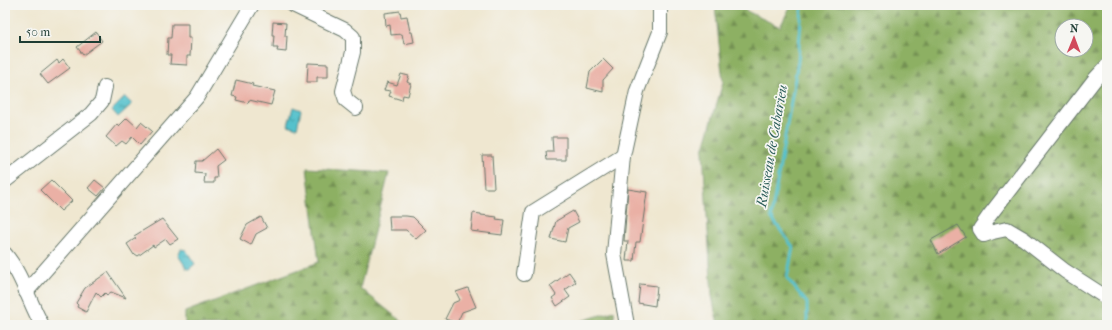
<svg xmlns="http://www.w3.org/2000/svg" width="1112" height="330" font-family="'IM FELL French Canon',serif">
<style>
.forest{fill:url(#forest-firs);stroke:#56764c;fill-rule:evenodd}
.water{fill:url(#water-ripples);stroke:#3a7f80}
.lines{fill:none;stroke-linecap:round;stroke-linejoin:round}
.stream{stroke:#54c1cc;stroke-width:3}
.building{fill:#eab0a5}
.minor-casing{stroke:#68786b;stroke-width:16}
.minor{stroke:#fff;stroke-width:14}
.labels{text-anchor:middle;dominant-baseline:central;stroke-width:3.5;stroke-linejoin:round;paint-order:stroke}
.water-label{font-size:14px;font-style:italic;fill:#2c5e5a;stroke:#f6f6f2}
</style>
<defs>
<pattern id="forest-firs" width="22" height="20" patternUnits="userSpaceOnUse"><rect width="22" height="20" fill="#8db063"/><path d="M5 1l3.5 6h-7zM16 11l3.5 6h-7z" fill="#739052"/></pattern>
<pattern id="water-ripples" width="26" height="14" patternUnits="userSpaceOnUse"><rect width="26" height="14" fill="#54c1cc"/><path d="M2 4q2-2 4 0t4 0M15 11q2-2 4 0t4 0" fill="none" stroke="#459ea6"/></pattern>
</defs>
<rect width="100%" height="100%" fill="#f6f6f2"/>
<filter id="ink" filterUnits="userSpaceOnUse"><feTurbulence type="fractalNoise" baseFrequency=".025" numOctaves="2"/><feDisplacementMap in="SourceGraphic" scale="8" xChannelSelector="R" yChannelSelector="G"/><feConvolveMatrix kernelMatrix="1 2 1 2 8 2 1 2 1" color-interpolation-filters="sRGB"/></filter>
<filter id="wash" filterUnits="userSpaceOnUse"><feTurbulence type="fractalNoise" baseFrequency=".012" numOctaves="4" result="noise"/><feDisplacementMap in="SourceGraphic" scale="16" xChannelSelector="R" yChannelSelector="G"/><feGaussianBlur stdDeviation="0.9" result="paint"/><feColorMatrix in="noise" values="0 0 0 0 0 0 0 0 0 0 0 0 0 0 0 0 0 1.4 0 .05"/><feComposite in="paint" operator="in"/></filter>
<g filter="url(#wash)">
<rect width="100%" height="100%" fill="#efe7d0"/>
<g class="forest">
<path d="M715,5H734L780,27L791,5H1107V325H718L712,296L703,151L723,82ZM1062,26H1086V50H1062Z"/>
<polygon points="307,168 389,173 360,288 406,325 185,325 185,312 319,262"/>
<polygon points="614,311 615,325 568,325"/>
</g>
<g class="water">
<polygon points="125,97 132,104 118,117 112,110"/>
<polygon points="293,107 301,110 297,128 288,125"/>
<polygon points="181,249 186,250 195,264 189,269 187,269 178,255"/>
</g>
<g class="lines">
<polyline class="stream" points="802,5 798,61 771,217 793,247 787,278 807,303 807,325"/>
</g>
<g id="blocks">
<g class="building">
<polygon points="400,11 401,17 407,16 410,32 412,32 414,42 404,44 402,34 391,35 390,25 386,26 385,13"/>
<polygon points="273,22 286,23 285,36 287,36 286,52 277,51 278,47 273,47 274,35 272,35"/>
<polygon points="172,24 188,24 188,38 191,38 190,56 187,56 187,65 170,64 171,55 167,55 168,38 171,38"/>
<polygon points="96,32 102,41 83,55 77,47"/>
<polygon points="63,59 70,68 48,84 40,74 57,60 59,63"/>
<polygon points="603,59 613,69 603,80 603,92 587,88 590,72"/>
<polygon points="308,63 328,64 328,77 317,77 317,82 307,82"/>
<polygon points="401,74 409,76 407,82 411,84 408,96 403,95 402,100 389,96 391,91 384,90 387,82 397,85"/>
<polygon points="236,80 253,84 252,86 275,91 271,105 249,100 248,103 236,100 237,97 232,96"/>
<polygon points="127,118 137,127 141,122 152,131 140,145 132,137 126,144 122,141 116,146 106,137 117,124 119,126"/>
<polygon points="552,137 566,137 566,160 547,160 546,152 553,152"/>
<polygon points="216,149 224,160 216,166 217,178 214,178 214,183 204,183 205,174 195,173 196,161 202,161"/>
<polygon points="482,155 492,155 494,188 484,188"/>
<polygon points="51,180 72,201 61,211 40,190"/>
<polygon points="95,180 105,188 98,196 88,188"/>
<polygon points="628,189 647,192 640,242 636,242 634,261 626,261 628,241 624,241"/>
<polygon points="573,211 579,222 568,228 565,242 551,239 556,221"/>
<polygon points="473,213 481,214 481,215 497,217 496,219 504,220 502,235 471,231"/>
<polygon points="389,216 406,216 413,217 426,230 416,239 406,230 390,230"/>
<polygon points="261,217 267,228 256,234 251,245 240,239 247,225"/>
<polygon points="162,219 178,239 170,244 166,239 154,247 153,245 138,256 135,254 134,255 127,244 136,238 134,236"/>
<polygon points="958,225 966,237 938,254 931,240"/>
<polygon points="108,272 126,298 111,292 107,295 105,293 101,297 96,292 86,312 77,307 78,305 76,303 85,288"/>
<polygon points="569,272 576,282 565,290 570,297 557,306 552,298 556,295 550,286"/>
<polygon points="640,284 657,286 655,306 638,303"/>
<polygon points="468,288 476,307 462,312 457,323 445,319 453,303 460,300 456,292"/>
</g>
</g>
</g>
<g filter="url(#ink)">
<use href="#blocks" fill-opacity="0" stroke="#68786b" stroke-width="1"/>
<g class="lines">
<g class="minor-casing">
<g id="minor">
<polyline points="293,5 345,30 353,37 353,52 343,91 346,100 356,108"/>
<polyline points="1107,66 1095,79 989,216 980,229 984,235 993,232 1007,229 1024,239 1065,271 1107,298"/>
<polyline points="5,181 91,114 102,101 105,87"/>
<path d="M5,254C22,274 29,302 42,325"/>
<polyline points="524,274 533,212 623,156"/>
<polyline points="26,292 197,97 252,5"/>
<polyline points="627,325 614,254 623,156 637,91 660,32 660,5"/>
</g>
</g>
<use href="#minor" class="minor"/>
</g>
</g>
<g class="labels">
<g class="water-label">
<text transform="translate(772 146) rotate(-80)">Ruisseau de Cabarieu</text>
</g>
</g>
<rect width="1112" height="330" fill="none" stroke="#f6f6f2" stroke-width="20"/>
<g transform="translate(1074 38) rotate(1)"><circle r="19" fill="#f6f6f2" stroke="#a0aca6"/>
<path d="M0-3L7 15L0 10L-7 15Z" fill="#d1495b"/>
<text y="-6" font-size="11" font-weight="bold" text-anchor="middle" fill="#1f3d34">N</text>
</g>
<path d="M20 36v6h80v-6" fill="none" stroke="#1f3d34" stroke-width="2"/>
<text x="26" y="36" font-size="12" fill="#1f3d34" stroke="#f6f6f2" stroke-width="3" paint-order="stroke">50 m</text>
</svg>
